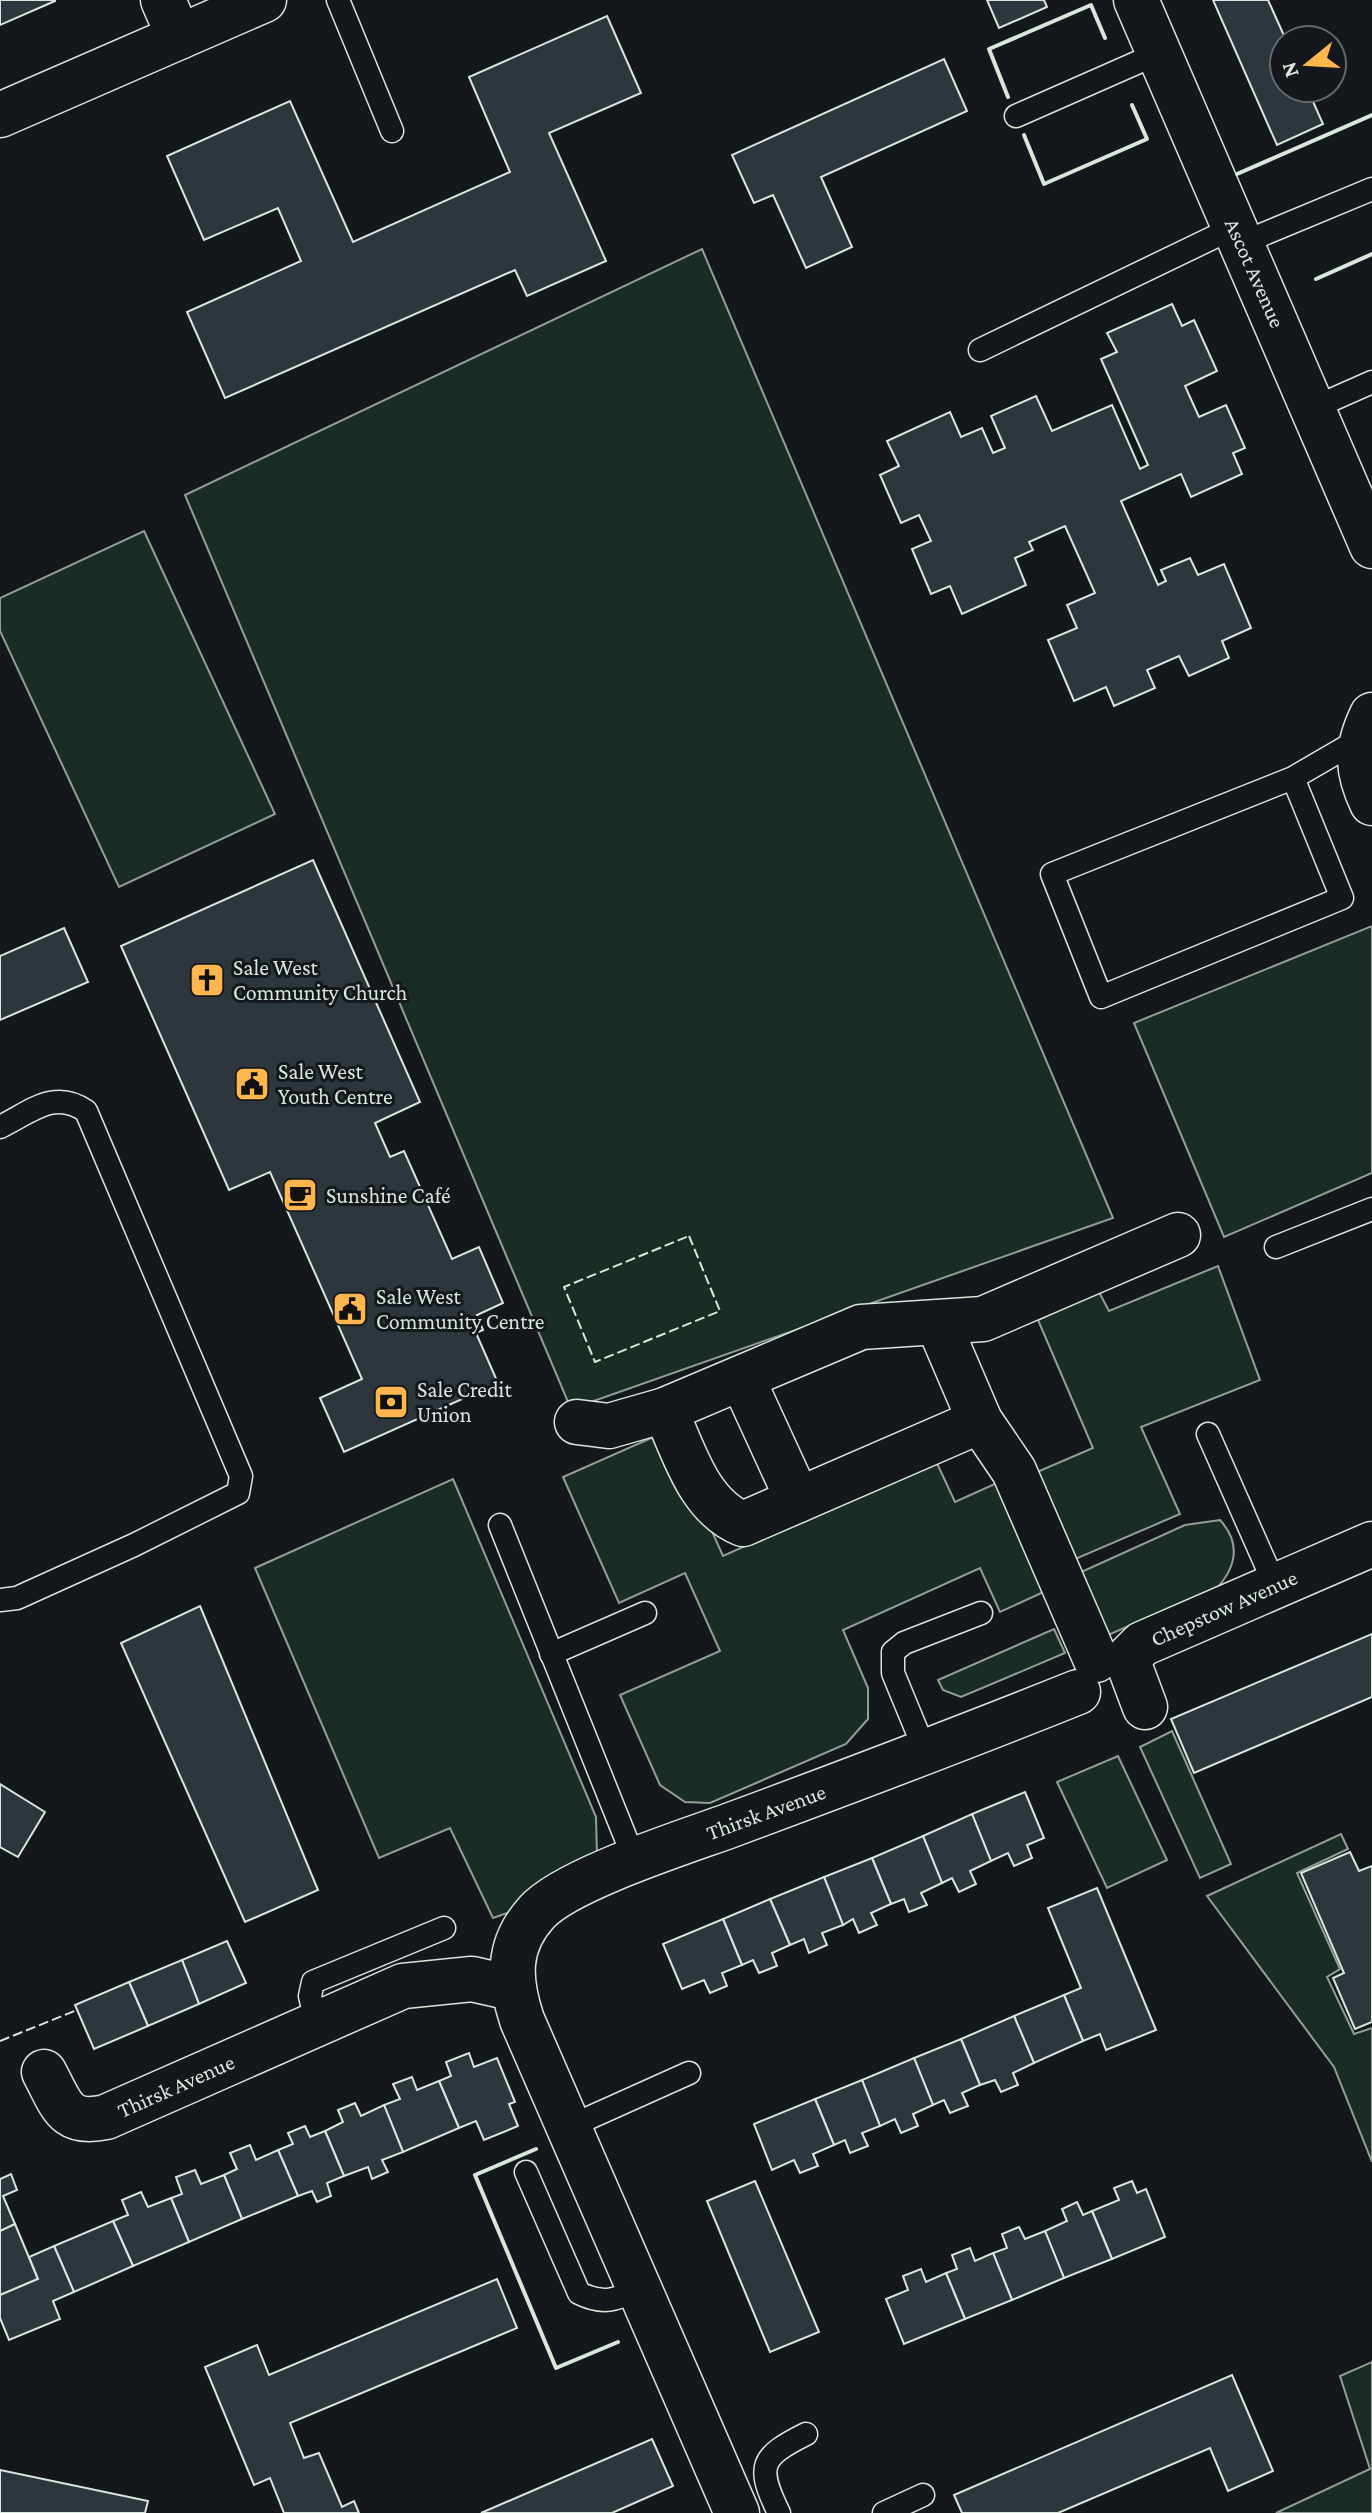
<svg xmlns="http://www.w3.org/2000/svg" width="1372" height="2513" font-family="'Crimson Pro',serif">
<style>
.green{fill:#1a2d24;stroke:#939e99;stroke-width:2}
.building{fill:#2c363c;stroke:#d8e6dc;stroke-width:2}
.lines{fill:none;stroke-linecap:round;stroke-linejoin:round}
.lane-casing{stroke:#d8e6dc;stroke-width:25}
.street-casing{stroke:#d8e6dc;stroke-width:47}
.lane{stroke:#14181c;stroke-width:22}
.street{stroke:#14181c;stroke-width:44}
.fence{stroke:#d8e6dc;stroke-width:2;stroke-dasharray:10 4;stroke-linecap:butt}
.wall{stroke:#d8e6dc;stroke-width:4}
.labels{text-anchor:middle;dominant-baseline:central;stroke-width:6;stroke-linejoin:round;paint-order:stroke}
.street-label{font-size:22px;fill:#d8e6dc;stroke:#14181c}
.poi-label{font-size:22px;fill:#d8e6dc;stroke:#14181c;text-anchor:start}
</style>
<rect width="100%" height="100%" fill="#14181c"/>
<g class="green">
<polygon points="702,249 1113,1218 571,1409 185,495"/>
<polygon points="144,531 275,814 119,887 0,631 0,598"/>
<polygon points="1372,926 1372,1173 1224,1237 1134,1023"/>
<polygon points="1218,1266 1260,1380 1141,1427 1180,1514 1073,1560 1037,1472 1093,1448 1038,1320 1099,1292 1109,1311"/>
<polygon points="667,1431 723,1556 936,1461 955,1502 999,1482 1048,1590 1000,1612 980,1568 843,1630 868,1688 868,1719 846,1744 710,1803 685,1802 660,1785 620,1695 720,1651 685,1573 619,1603 563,1477"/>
<polygon points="453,1479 596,1817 597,1855 530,1905 493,1918 450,1828 379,1858 255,1568"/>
<path d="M1220,1520C1240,1542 1237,1565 1218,1587L1106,1636L1079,1573L1185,1525Z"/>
<polygon points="1054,1629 1065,1653 961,1697 943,1690 938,1680"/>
<polygon points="1172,1731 1231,1864 1200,1878 1140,1747"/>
<polygon points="1118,1756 1167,1860 1107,1888 1057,1782"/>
<polygon points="1341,1834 1348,1849 1297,1873 1340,1969 1327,1977 1354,2034 1372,2028 1372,2162 1334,2067 1207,1896"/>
<polygon points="1372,2362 1372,2513 1276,2513 1370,2469 1340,2376"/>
</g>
<g class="building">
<polygon points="0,0 55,0 55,1 0,25"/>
<polygon points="987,0 1044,0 1047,7 999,28"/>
<polygon points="1213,0 1268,0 1286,40 1284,88 1307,88 1323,124 1277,145"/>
<polygon points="607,16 641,93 549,133 606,261 527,296 515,270 225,398 187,312 301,261 278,208 204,240 167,156 290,101 353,242 510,172 469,77"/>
<polygon points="944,59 967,111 821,177 852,247 806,268 773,195 754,203 732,155"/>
<polygon points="1172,304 1182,326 1194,320 1217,371 1185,386 1199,417 1226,405 1245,448 1233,453 1242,474 1191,497 1181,474 1121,501 1158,585 1166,581 1161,570 1190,558 1198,575 1224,564 1251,628 1222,641 1229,658 1189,676 1179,656 1147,670 1155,688 1114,706 1106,687 1074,701 1048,640 1077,628 1067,605 1095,593 1065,526 1029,542 1033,550 1015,558 1026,585 962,614 950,586 931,594 912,549 931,541 919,515 901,523 880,475 899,466 887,441 950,412 961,437 982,428 993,453 1005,448 991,416 1036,396 1052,431 1112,405 1140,469 1148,465 1101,359 1117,352 1107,333"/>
<polygon points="313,860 420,1102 375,1123 390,1157 404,1151 452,1259 479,1247 503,1303 477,1315 483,1330 476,1333 498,1383 344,1452 320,1398 362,1379 270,1172 229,1190 121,946"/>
<polygon points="64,928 88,982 0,1020 0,956"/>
<polygon points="200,1606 318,1890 245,1922 121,1643"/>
<polygon points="1372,1634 1372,1697 1194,1773 1171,1719"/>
<polygon points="0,1784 45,1812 18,1857 0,1847"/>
<polygon points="1025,1792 1044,1838 1027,1845 1032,1858 1014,1866 1008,1853 991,1861 972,1814"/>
<polygon points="972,1814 991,1861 970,1871 976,1884 959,1892 952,1878 942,1883 923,1836"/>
<polygon points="923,1836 942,1883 921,1893 927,1905 909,1912 904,1899 891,1904 872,1858"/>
<polygon points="1350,1852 1359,1871 1372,1866 1372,2022 1355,2029 1333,1978 1344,1973 1301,1873"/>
<polygon points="872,1858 891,1904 871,1913 877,1925 859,1933 853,1919 843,1925 824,1877"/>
<polygon points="824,1877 843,1925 822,1933 827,1945 809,1953 804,1939 790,1945 770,1899"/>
<polygon points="1097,1888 1156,2030 1106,2050 1100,2034 1083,2041 1064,1995 1081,1988 1048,1908"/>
<polygon points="770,1899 790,1945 772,1953 777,1966 759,1973 753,1960 742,1965 723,1919"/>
<polygon points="723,1919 742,1965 722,1973 727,1986 710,1993 704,1980 682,1989 663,1944"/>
<polygon points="227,1941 246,1983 199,2004 182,1960"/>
<polygon points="182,1960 199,2004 148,2026 129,1982"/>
<polygon points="129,1982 148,2026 94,2049 75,2005"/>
<polygon points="1064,1995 1083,2041 1034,2063 1014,2016"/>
<polygon points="1014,2016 1034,2063 1013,2073 1018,2085 1001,2092 995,2080 980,2085 961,2039"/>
<polygon points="961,2039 980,2085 962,2093 968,2106 950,2113 944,2100 933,2105 914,2058"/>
<polygon points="469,2053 474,2067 497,2058 515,2102 509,2104 518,2126 484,2140 476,2121 459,2128 439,2081 451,2076 446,2062"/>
<polygon points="914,2058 933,2105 913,2114 918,2126 901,2133 895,2119 880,2126 862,2080"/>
<polygon points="412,2077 417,2090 439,2081 459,2128 403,2152 384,2105 400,2099 393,2084"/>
<polygon points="862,2080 880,2126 862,2133 868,2146 850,2153 845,2140 834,2145 815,2099"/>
<polygon points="815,2099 834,2145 813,2154 818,2166 800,2173 794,2160 772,2170 754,2124"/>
<polygon points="355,2103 361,2116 384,2105 403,2152 382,2160 388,2172 372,2179 368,2167 344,2176 325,2131 343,2122 338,2110"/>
<polygon points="305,2126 310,2137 325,2131 344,2176 327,2183 331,2196 317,2202 312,2191 298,2196 278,2150 293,2144 288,2133"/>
<polygon points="250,2145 256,2160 278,2150 298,2196 242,2219 224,2175 237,2169 230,2153"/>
<polygon points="195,2170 201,2184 224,2175 242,2219 189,2242 171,2198 182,2194 176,2177"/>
<polygon points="11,2174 17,2190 3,2196 15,2224 0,2231 0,2179"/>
<polygon points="755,2181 819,2332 770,2352 707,2201"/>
<polygon points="1132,2181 1137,2193 1146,2189 1165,2237 1112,2259 1092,2211 1119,2200 1114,2188"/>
<polygon points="141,2192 148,2207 171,2198 189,2242 133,2266 113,2221 128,2215 122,2200"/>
<polygon points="1077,2202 1083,2215 1092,2211 1112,2259 1064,2278 1045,2231 1067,2221 1062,2209"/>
<polygon points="113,2221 133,2266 74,2292 54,2246"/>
<polygon points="15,2224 38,2279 0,2295 0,2231"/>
<polygon points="1019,2227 1025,2239 1045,2231 1064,2278 1012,2300 993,2253 1007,2248 1002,2234"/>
<polygon points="54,2246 74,2292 53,2301 60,2319 9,2340 0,2318 0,2295 38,2279 29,2257"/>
<polygon points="970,2248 975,2261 993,2253 1012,2300 965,2319 946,2273 957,2269 952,2255"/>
<polygon points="921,2269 926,2282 946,2273 965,2319 904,2344 886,2299 908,2290 903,2276"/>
<polygon points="497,2279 517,2328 290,2423 304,2458 319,2453 342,2507 354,2501 359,2513 284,2513 270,2478 254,2485 205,2367 257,2345 269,2375"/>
<polygon points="1232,2375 1273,2471 1228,2491 1210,2448 1058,2513 962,2513 954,2495"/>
<polygon points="652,2439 673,2486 612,2513 481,2513"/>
<polygon points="0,2470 148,2501 145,2513 0,2513"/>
</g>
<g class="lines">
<g class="lane-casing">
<g id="lane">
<polyline points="338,0 392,131"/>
<polyline points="1016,116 1159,53"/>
<polyline points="1242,243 1372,189"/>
<polyline points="980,350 1235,227"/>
<polyline points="1311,409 1372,382"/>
<polyline points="1293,778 1342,898 1101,997 1052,874 1293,778 1360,739"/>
<path d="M0,1127C31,1112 54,1089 86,1111L241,1476L238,1493L134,1545L17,1598L0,1600"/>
<polyline points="1276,1247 1372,1209"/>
<polyline points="1208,1434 1275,1585"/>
<polyline points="500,1525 635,1861"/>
<polyline points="551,1654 645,1613"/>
<polyline points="926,1753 893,1673 893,1652 904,1643 981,1613"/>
<polyline points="317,2025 310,1996 313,1982 444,1928"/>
<polyline points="571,2126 689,2073"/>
<path d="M526,2172L579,2293C603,2305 616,2300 640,2289"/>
<path d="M779,2513C756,2466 760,2457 806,2434"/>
<polyline points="884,2513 923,2495"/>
</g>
</g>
<g class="street-casing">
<g id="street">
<polyline points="163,0 179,37"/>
<polyline points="1136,0 1372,546"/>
<polyline points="0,115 264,0"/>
<path d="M1372,715C1356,748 1356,769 1372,803"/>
<polyline points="938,1323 980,1421 1014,1471 1096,1660"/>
<polyline points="742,1378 798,1500"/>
<path d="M665,1410C684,1451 698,1506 743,1524L980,1421"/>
<polyline points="577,1422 609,1426 665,1410 861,1327 983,1319 1178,1235"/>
<polyline points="1145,1707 1127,1659 1142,1644 1372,1544"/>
<path d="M44,2072C62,2105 64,2126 106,2117L403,1986L472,1979L512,1988"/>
<path d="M737,2513L522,2020C509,1980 506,1946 537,1912C567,1879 685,1842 731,1825C847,1782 963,1738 1078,1692"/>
</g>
</g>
<use href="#lane" class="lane"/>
<use href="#street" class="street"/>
<g class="fence">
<polygon points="689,1236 720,1311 595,1362 564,1287"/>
<polyline points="0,2041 77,2010"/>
</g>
<g class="wall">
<polyline points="1008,97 989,49 1091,5 1105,38"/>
<polyline points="1024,135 1044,184 1147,139 1132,105"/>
<polyline points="1237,174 1372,115"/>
<polyline points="1316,279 1372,254"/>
<polyline points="536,2149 475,2175 556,2368 618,2342"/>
</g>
</g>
<defs>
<g id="church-square" transform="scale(1.8)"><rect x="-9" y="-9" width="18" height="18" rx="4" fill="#ffb74d" stroke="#14181c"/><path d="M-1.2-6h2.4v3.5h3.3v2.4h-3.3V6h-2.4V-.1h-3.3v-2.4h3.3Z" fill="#111"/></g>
<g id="civic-square" transform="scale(1.8)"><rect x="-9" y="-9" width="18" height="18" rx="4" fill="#ffb74d" stroke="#14181c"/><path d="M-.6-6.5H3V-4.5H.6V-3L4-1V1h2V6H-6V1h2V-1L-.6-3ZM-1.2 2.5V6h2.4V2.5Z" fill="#111"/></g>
<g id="cafe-square" transform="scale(1.8)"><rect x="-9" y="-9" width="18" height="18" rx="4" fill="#ffb74d" stroke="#14181c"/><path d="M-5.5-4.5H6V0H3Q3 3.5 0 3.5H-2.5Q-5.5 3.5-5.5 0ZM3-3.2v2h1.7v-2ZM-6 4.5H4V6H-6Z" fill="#111"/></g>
<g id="bank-square" transform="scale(1.8)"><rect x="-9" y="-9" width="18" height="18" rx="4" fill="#ffb74d" stroke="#14181c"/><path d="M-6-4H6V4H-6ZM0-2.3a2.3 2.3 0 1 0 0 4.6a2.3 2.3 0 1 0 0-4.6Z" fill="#111"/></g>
</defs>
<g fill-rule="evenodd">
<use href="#church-square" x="207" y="980"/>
<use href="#civic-square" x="252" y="1084"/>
<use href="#cafe-square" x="300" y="1195"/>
<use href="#civic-square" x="350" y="1309"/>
<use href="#bank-square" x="391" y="1402"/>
</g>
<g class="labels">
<g class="street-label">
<text transform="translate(1255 273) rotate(66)">Ascot Avenue</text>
<text transform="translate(1224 1608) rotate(-24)">Chepstow Avenue</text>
<text transform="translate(766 1812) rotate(-20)">Thirsk Avenue</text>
<text transform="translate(176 2086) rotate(-24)">Thirsk Avenue</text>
</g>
<g class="poi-label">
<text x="233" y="967">Sale West<tspan x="233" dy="25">Community Church</tspan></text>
<text x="278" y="1071">Sale West<tspan x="278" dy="25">Youth Centre</tspan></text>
<text x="326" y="1195">Sunshine Café</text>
<text x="376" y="1296">Sale West<tspan x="376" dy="25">Community Centre</tspan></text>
<text x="417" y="1389">Sale Credit<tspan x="417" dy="25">Union</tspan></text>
</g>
</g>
<g transform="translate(1308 64) rotate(252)"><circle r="38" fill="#14181c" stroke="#626a69" stroke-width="2"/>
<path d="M0-6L14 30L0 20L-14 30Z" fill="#ffb74d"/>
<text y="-12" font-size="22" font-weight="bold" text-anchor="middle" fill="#d8e6dc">N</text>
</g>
</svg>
